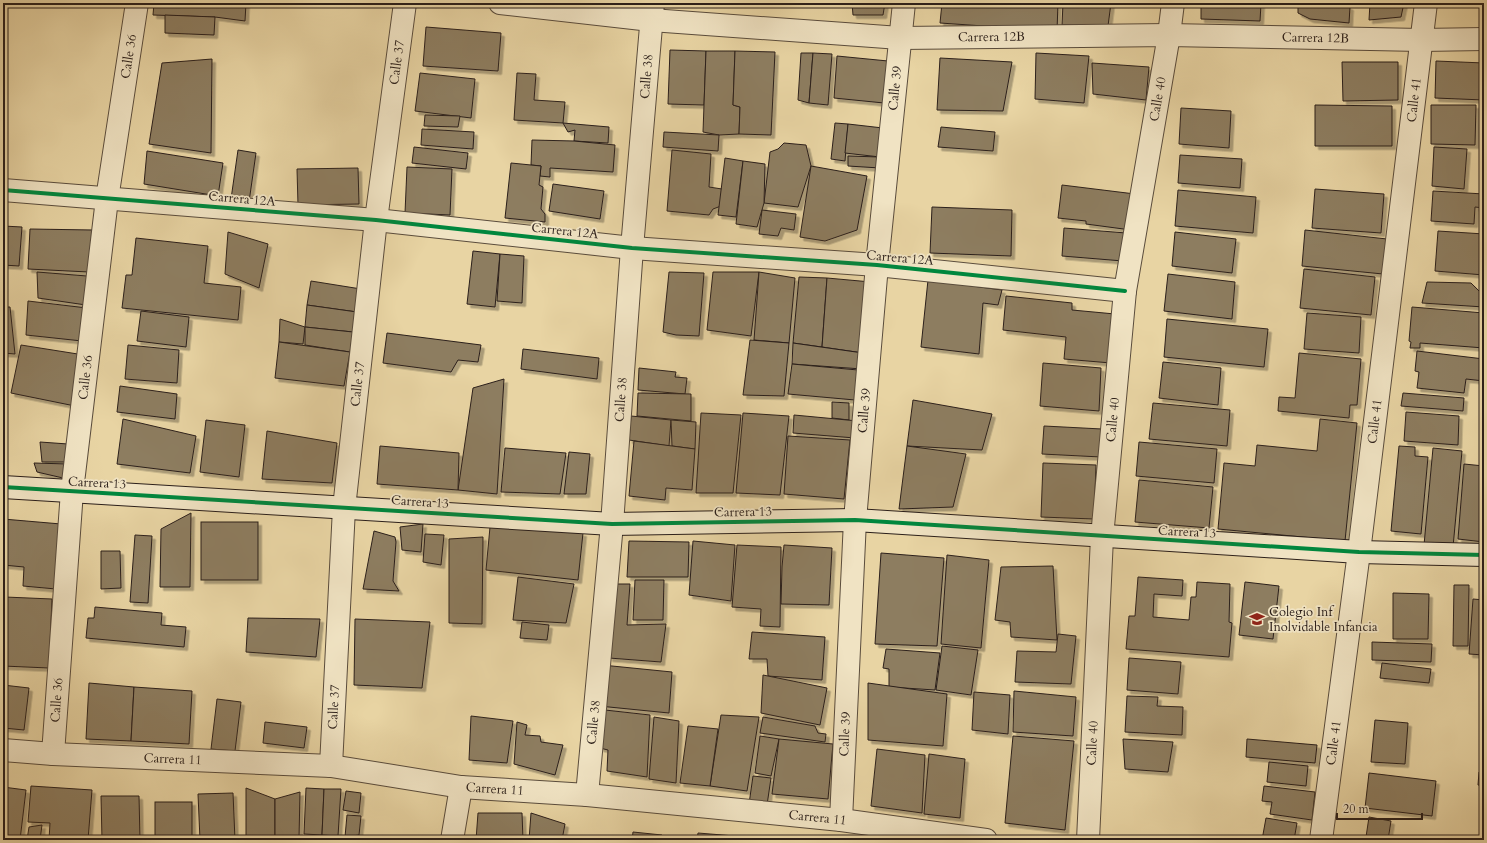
<svg xmlns="http://www.w3.org/2000/svg" width="1487" height="843" font-family="Cardo,serif">
<style>
.building{fill:#8d7d61;stroke:#2b1f1a;filter:url(#shadow)}
.lines{fill:none;stroke-linecap:round;stroke-linejoin:round}
.street-casing{stroke:#5a4c3c;stroke-width:24}
.secondary-casing{stroke:#2b1f1a;stroke-width:24}
.street{stroke:#f0e3c3;stroke-width:22}
.secondary{stroke:#f0e3c3;stroke-width:22}
.cycleway-casing{stroke:#f0e3c3;stroke-width:6}
.cycleway{stroke:#00873e;stroke-width:4}
.labels{text-anchor:middle;dominant-baseline:central;stroke-width:3.5;stroke-linejoin:round;paint-order:stroke}
.street-label{font-size:13px;fill:#2b1f1a;stroke:#f0e3c3}
.poi-label{font-size:13px;fill:#2b1f1a;stroke:#f0e3c3;text-anchor:start}
</style>
<defs>
<filter id="shadow"><feDropShadow dx="3.5" dy="3.5" stdDeviation="0" flood-color="#0004"/></filter>
</defs>
<rect width="100%" height="100%" fill="#e8d4a3"/>
<filter id="stains"><feTurbulence type="fractalNoise" baseFrequency=".005" numOctaves="4"/><feColorMatrix values="0 0 0 0 .2 0 0 0 0 .09 0 0 0 0 .02 0 0 0 .5 -.17"/></filter>
<radialGradient id="worn" r=".72"><stop offset=".6" stop-color="#630" stop-opacity="0"/><stop offset="1" stop-color="#630" stop-opacity=".3"/></radialGradient>
<g class="building">
<polygon points="154,3 246,3 245,21 215,17 153,15"/>
<polygon points="852,3 885,3 883,15 853,15"/>
<polygon points="942,3 1058,3 1057,31 940,23"/>
<polygon points="1063,3 1111,3 1108,26 1062,25"/>
<polygon points="1201,3 1261,4 1260,21 1201,19"/>
<polygon points="1298,3 1341,3 1350,7 1349,23 1310,19 1298,13"/>
<polygon points="1370,3 1404,3 1401,17 1369,20"/>
<polygon points="165,15 215,17 214,35 165,33"/>
<polygon points="426,27 501,33 498,71 423,66"/>
<polygon points="670,50 706,51 704,105 668,104"/>
<polygon points="706,51 735,51 733,105 740,107 739,134 719,135 703,132"/>
<polygon points="735,51 775,52 771,135 739,134 740,107 733,105"/>
<polygon points="801,53 813,53 809,103 798,100"/>
<polygon points="813,53 832,54 828,105 809,103"/>
<polygon points="1036,53 1089,56 1084,103 1035,99"/>
<polygon points="837,56 888,61 884,103 834,98"/>
<polygon points="940,58 1012,62 1003,111 937,110"/>
<polygon points="212,59 211,153 149,144 162,63"/>
<polygon points="1436,61 1484,63 1484,100 1435,98"/>
<polygon points="1342,62 1398,62 1398,100 1343,101"/>
<polygon points="1092,63 1149,67 1146,100 1093,94"/>
<polygon points="420,73 475,79 471,118 415,111"/>
<polygon points="517,73 536,74 534,100 565,102 563,123 514,120"/>
<polygon points="1315,105 1392,106 1392,146 1315,146"/>
<polygon points="1431,105 1476,105 1475,145 1431,144"/>
<polygon points="1181,108 1231,111 1229,148 1179,144"/>
<polygon points="425,115 460,116 458,127 424,126"/>
<polygon points="563,123 609,127 608,143 574,141 575,130 568,132"/>
<polygon points="835,123 848,124 845,161 831,159"/>
<polygon points="848,124 883,128 880,157 845,153"/>
<polygon points="941,127 995,132 993,151 938,147"/>
<polygon points="422,129 474,132 473,149 421,145"/>
<polygon points="664,132 719,135 718,151 663,147"/>
<polygon points="532,140 574,141 615,145 613,172 550,168 550,177 540,176 541,166 531,165"/>
<polygon points="784,143 806,145 811,166 798,207 764,203 770,152 778,149"/>
<polygon points="414,147 468,153 466,169 412,163"/>
<polygon points="1434,147 1467,149 1464,189 1432,186"/>
<polygon points="238,150 256,153 249,202 231,199"/>
<polygon points="672,150 711,154 709,187 722,189 721,206 713,209 709,215 667,211"/>
<polygon points="147,151 223,163 218,196 144,184"/>
<polygon points="1180,155 1242,159 1240,188 1178,183"/>
<polygon points="848,156 880,157 880,168 848,166"/>
<polygon points="725,158 743,161 736,217 718,215"/>
<polygon points="743,161 765,164 764,203 757,227 736,224"/>
<polygon points="511,163 541,166 539,185 543,187 541,209 545,214 545,222 505,218"/>
<polygon points="811,166 867,176 857,230 825,241 800,237"/>
<polygon points="407,167 452,169 450,215 405,213"/>
<polygon points="358,168 359,204 298,205 297,169"/>
<polygon points="553,184 604,191 600,219 549,211"/>
<polygon points="1062,185 1135,194 1131,230 1086,224 1086,221 1058,218"/>
<polygon points="1315,189 1384,194 1381,233 1312,228"/>
<polygon points="1178,190 1256,197 1253,233 1175,226"/>
<polygon points="1433,191 1484,194 1484,208 1475,207 1474,224 1431,221"/>
<polygon points="932,207 1012,210 1011,256 930,253"/>
<polygon points="762,210 796,214 794,230 781,228 778,236 759,234"/>
<polygon points="3,226 22,227 19,266 3,265"/>
<polygon points="1064,228 1126,233 1123,261 1062,256"/>
<polygon points="30,229 93,230 89,272 28,269"/>
<polygon points="1305,230 1387,239 1383,274 1302,266"/>
<polygon points="1438,231 1484,234 1484,275 1435,271"/>
<polygon points="228,232 268,244 259,288 225,274"/>
<polygon points="1175,232 1236,239 1232,273 1172,266"/>
<polygon points="136,238 208,246 204,283 241,287 238,320 122,308 126,275 132,275"/>
<polygon points="473,251 500,254 495,307 467,304"/>
<polygon points="500,254 524,256 522,303 497,301"/>
<polygon points="1304,269 1375,277 1371,315 1300,308"/>
<polygon points="37,272 87,276 86,305 38,298"/>
<polygon points="669,272 704,273 699,336 676,335 663,332"/>
<polygon points="713,272 759,272 751,336 707,330"/>
<polygon points="759,272 795,278 789,343 754,340"/>
<polygon points="1168,274 1235,282 1232,319 1164,311"/>
<polygon points="799,277 827,278 822,347 793,343"/>
<polygon points="827,278 871,282 863,353 822,347"/>
<polygon points="928,280 1002,290 998,305 983,303 979,354 921,347"/>
<polygon points="311,281 361,289 357,312 307,305"/>
<polygon points="1427,282 1471,283 1484,296 1484,307 1422,303"/>
<polygon points="1006,296 1072,303 1072,310 1115,314 1111,363 1064,359 1066,337 1003,330"/>
<polygon points="28,301 87,308 82,341 26,335"/>
<polygon points="307,305 357,312 353,332 305,327"/>
<polygon points="3,307 10,307 15,354 3,353"/>
<polygon points="1412,307 1484,313 1484,348 1420,343 1420,348 1410,348 1411,342 1409,341"/>
<polygon points="141,311 189,317 186,347 137,341"/>
<polygon points="1307,313 1361,317 1359,353 1304,349"/>
<polygon points="280,319 305,327 303,344 279,342"/>
<polygon points="1167,319 1268,329 1264,367 1164,357"/>
<polygon points="305,327 353,332 350,352 305,345"/>
<polygon points="387,333 481,345 478,362 458,360 451,372 383,363"/>
<polygon points="750,340 789,343 784,396 743,395"/>
<polygon points="279,342 350,352 344,386 275,378"/>
<polygon points="793,343 863,353 862,369 792,364"/>
<polygon points="21,345 84,355 75,406 11,393"/>
<polygon points="128,345 179,350 177,383 125,379"/>
<polygon points="523,349 599,358 597,379 521,369"/>
<polygon points="1417,351 1484,359 1484,381 1466,379 1464,393 1417,388 1419,372 1415,371"/>
<polygon points="1299,353 1361,359 1357,405 1350,405 1349,418 1278,411 1279,397 1295,398"/>
<polygon points="1163,362 1221,368 1218,405 1159,398"/>
<polygon points="1043,363 1101,368 1099,411 1040,406"/>
<polygon points="792,364 858,370 855,400 788,394"/>
<polygon points="639,368 676,372 675,377 687,378 685,394 638,390"/>
<polygon points="504,379 497,494 458,490 473,388"/>
<polygon points="120,386 177,394 175,419 117,412"/>
<polygon points="638,393 691,394 691,421 637,416"/>
<polygon points="1403,393 1464,398 1463,411 1401,406"/>
<polygon points="913,400 992,414 982,450 907,446"/>
<polygon points="832,402 849,403 849,420 832,418"/>
<polygon points="1153,403 1230,410 1227,446 1149,439"/>
<polygon points="1406,412 1459,416 1458,445 1404,441"/>
<polygon points="701,413 741,415 733,493 696,493"/>
<polygon points="743,413 789,416 780,495 736,493"/>
<polygon points="794,415 858,421 855,438 793,433"/>
<polygon points="631,416 671,420 669,446 629,440"/>
<polygon points="123,419 196,436 190,473 117,464"/>
<polygon points="1320,419 1357,423 1345,541 1218,529 1224,463 1255,466 1257,445 1317,451"/>
<polygon points="206,420 245,425 239,477 200,472"/>
<polygon points="671,420 696,422 695,449 672,446"/>
<polygon points="1044,426 1102,429 1101,457 1042,454"/>
<polygon points="267,431 337,443 332,483 262,479"/>
<polygon points="788,436 850,440 844,499 784,494"/>
<polygon points="634,441 695,449 692,490 666,488 665,500 629,496"/>
<polygon points="40,442 68,444 65,462 42,462"/>
<polygon points="1139,442 1217,449 1214,483 1136,476"/>
<polygon points="380,446 459,453 458,490 377,484"/>
<polygon points="907,446 966,454 953,507 899,509"/>
<polygon points="1399,446 1415,447 1415,456 1428,457 1421,534 1391,531"/>
<polygon points="505,448 566,453 560,494 501,492"/>
<polygon points="1433,448 1462,451 1453,547 1424,545"/>
<polygon points="569,452 590,454 586,494 564,494"/>
<polygon points="34,463 68,464 63,478 37,472"/>
<polygon points="1043,463 1096,465 1094,519 1041,517"/>
<polygon points="1464,464 1484,466 1484,542 1458,539"/>
<polygon points="1139,480 1213,487 1209,528 1135,522"/>
<polygon points="191,513 190,587 160,587 161,529"/>
<polygon points="3,519 61,524 56,589 23,586 24,567 3,565"/>
<rect x="201" y="522" width="57" height="58"/>
<polygon points="423,524 421,552 402,550 400,527"/>
<polygon points="490,527 583,533 578,580 486,570"/>
<polygon points="374,531 395,537 396,542 393,581 399,591 363,589"/>
<polygon points="425,534 444,535 441,565 423,562"/>
<polygon points="135,535 152,536 148,603 130,602"/>
<polygon points="483,537 482,624 449,623 449,539"/>
<polygon points="629,541 689,542 688,577 627,577"/>
<polygon points="693,541 735,545 731,601 689,595"/>
<polygon points="737,545 781,547 780,627 760,626 761,609 732,607"/>
<polygon points="784,545 832,548 829,605 781,604 782,567"/>
<polygon points="101,551 120,551 121,588 101,589"/>
<polygon points="881,553 944,558 937,646 875,644"/>
<polygon points="947,555 989,560 981,648 941,644"/>
<polygon points="1053,566 1057,640 1011,637 1010,622 995,620 1001,567"/>
<polygon points="518,577 574,584 566,623 513,620"/>
<polygon points="1138,577 1183,580 1182,596 1154,594 1153,617 1189,620 1191,597 1196,597 1197,582 1230,584 1229,622 1232,623 1229,657 1126,649 1129,616 1135,616"/>
<polygon points="635,580 664,580 663,620 633,620"/>
<polygon points="1245,582 1279,586 1273,639 1239,635"/>
<polygon points="614,584 630,584 627,625 666,624 661,662 609,658"/>
<polygon points="1454,585 1469,585 1468,646 1453,646"/>
<polygon points="1393,593 1429,594 1428,639 1393,639"/>
<polygon points="5,597 52,599 49,668 3,666"/>
<polygon points="1473,599 1484,600 1484,655 1469,654"/>
<polygon points="95,607 162,613 161,625 186,627 184,647 86,638 88,618 94,618"/>
<polygon points="248,618 320,619 316,657 246,652"/>
<polygon points="355,619 430,622 422,688 354,685"/>
<polygon points="522,622 549,625 547,640 520,638"/>
<polygon points="752,632 825,637 822,680 768,676 767,659 749,659"/>
<polygon points="1058,634 1076,636 1071,684 1015,682 1017,651 1056,652"/>
<polygon points="1372,642 1432,644 1431,662 1372,660"/>
<polygon points="942,646 978,650 971,695 936,690"/>
<polygon points="886,649 940,653 935,690 889,687 889,669 883,668"/>
<polygon points="1129,658 1181,662 1178,694 1127,690"/>
<polygon points="1382,663 1431,669 1429,683 1380,678"/>
<polygon points="602,665 672,672 669,713 599,706"/>
<polygon points="763,675 827,688 820,725 761,713"/>
<polygon points="89,683 134,687 131,741 86,739"/>
<polygon points="868,683 947,694 943,746 868,740"/>
<polygon points="3,685 29,688 24,730 3,728"/>
<polygon points="134,687 192,691 189,744 131,741"/>
<polygon points="1014,691 1076,697 1073,736 1013,732"/>
<polygon points="974,692 1010,695 1008,734 972,730"/>
<polygon points="1127,696 1158,697 1157,706 1183,707 1182,735 1125,732"/>
<polygon points="217,699 241,702 235,751 211,749"/>
<polygon points="605,710 650,715 647,777 607,771 608,750 600,748"/>
<polygon points="721,715 759,717 747,791 710,786"/>
<polygon points="471,716 513,721 507,763 469,760"/>
<polygon points="654,717 679,721 676,783 649,779"/>
<polygon points="763,717 815,726 818,733 826,734 825,742 760,733"/>
<polygon points="1375,720 1408,723 1405,764 1371,762"/>
<polygon points="265,722 307,727 304,748 263,743"/>
<polygon points="517,722 527,725 525,735 540,736 541,742 563,745 555,775 514,764"/>
<polygon points="688,726 718,729 710,786 680,783"/>
<polygon points="1484,730 1484,764 1481,763"/>
<polygon points="760,736 779,739 771,776 755,773"/>
<polygon points="1013,736 1074,741 1065,830 1005,823"/>
<polygon points="779,739 833,744 828,799 772,794"/>
<polygon points="1123,739 1173,742 1168,772 1125,769"/>
<polygon points="1247,739 1317,745 1315,763 1246,757"/>
<polygon points="877,749 925,755 922,813 871,806"/>
<polygon points="929,754 965,759 960,818 924,814"/>
<polygon points="1269,762 1308,766 1306,786 1267,782"/>
<polygon points="1479,772 1484,772 1484,786 1478,785"/>
<polygon points="1369,773 1436,781 1432,816 1365,808"/>
<polygon points="753,776 771,778 767,805 749,804"/>
<polygon points="31,786 92,790 88,840 49,840 50,823 28,822"/>
<polygon points="1264,786 1315,792 1312,820 1270,814 1272,802 1262,801"/>
<polygon points="3,787 26,790 20,840 3,840"/>
<polygon points="246,788 275,799 275,840 246,840"/>
<polygon points="306,788 324,789 322,835 304,834"/>
<polygon points="324,789 341,789 338,836 322,835"/>
<polygon points="346,791 361,793 359,813 343,810"/>
<polygon points="300,792 299,838 275,839 275,799"/>
<polygon points="233,793 235,840 200,840 198,794"/>
<polygon points="101,796 139,796 140,840 102,840"/>
<rect x="155" y="802" width="37" height="38"/>
<polygon points="478,813 522,813 523,840 476,840"/>
<polygon points="531,813 565,824 562,840 529,840"/>
<polygon points="347,815 361,816 359,835 345,837"/>
<polygon points="1369,817 1391,821 1388,840 1362,840 1362,837 1366,837"/>
<polygon points="1266,818 1297,823 1294,840 1262,840"/>
<polygon points="42,825 40,840 27,840 29,827"/>
<polygon points="633,832 662,835 661,840 632,840"/>
<polygon points="698,833 771,839 697,840"/>
<polygon points="569,837 592,840 568,840"/>
</g>
<g class="lines">
<g class="street-casing">
<g id="street">
<path id="s1" d="M500,3L651,20L900,38L1169,35L1421,40L1484,39"/>
<polyline points="3,190 376,220 632,248 877,265 1125,291"/>
<path id="s2" d="M3,750L53,754L331,766L461,787L587,795L841,820L986,840"/>
<path id="s3" d="M53,754L72,491L107,199L137,3"/>
<path id="s4" d="M331,766L344,508L376,220L405,3"/>
<path id="s5" d="M587,795L612,524L632,248L653,3"/>
<path id="s6" d="M841,820L855,520L877,265L904,3"/>
<polyline points="452,840 461,787"/>
<path id="s7" d="M1088,840L1102,537L1125,291L1169,35L1173,3"/>
<path id="s8" d="M1321,840L1359,552L1426,3"/>
</g>
</g>
<g class="secondary-casing">
<polyline id="secondary" points="3,487 612,524 855,520 1359,552 1484,555"/>
</g>
<use href="#street" class="street"/>
<use href="#secondary" class="secondary"/>
<g class="cycleway-casing">
<g id="cycleway">
<polyline points="3,190 376,220 632,248 877,265 1125,291"/>
<polyline points="3,487 612,524 855,520 1359,552 1484,555"/>
</g>
</g>
<use href="#cycleway" class="cycleway"/>
</g>
<defs>
<g id="school-bare" transform="scale(1.2)"><path d="M0-5L7-2L0 1L-7-2ZM-4 1L0 2.5L4 1V4Q0 6-4 4Z" fill="#8f2418" stroke="#f0e3c3" stroke-width="2.5" paint-order="stroke"/></g>
</defs>
<g fill-rule="evenodd">
<use href="#school-bare" x="1257" y="619"/>
</g>
<g class="labels">
<g class="street-label">
<text stroke="none"><textPath href="#s1" startOffset="493">Carrera 12B</textPath></text>
<text stroke="none"><textPath href="#s1" startOffset="817">Carrera 12B</textPath></text>
<text stroke="none"><textPath href="#s3" startOffset="702">Calle 36</textPath></text>
<text stroke="none"><textPath href="#s4" startOffset="707">Calle 37</textPath></text>
<text stroke="none"><textPath href="#s5" startOffset="721">Calle 38</textPath></text>
<text stroke="none"><textPath href="#s6" startOffset="734">Calle 39</textPath></text>
<text stroke="none"><textPath href="#s7" startOffset="745">Calle 40</textPath></text>
<text stroke="none"><textPath href="#s8" startOffset="746">Calle 41</textPath></text>
<text transform="translate(242 199) rotate(5)">Carrera 12A</text>
<text transform="translate(565 231) rotate(6)">Carrera 12A</text>
<text transform="translate(900 258) rotate(5)">Carrera 12A</text>
<text stroke="none"><textPath href="#s3" startOffset="378">Calle 36</textPath></text>
<text stroke="none"><textPath href="#s4" startOffset="383">Calle 37</textPath></text>
<text stroke="none"><textPath href="#s5" startOffset="397">Calle 38</textPath></text>
<text stroke="none"><textPath href="#s6" startOffset="410">Calle 39</textPath></text>
<text stroke="none"><textPath href="#s7" startOffset="421">Calle 40</textPath></text>
<text stroke="none"><textPath href="#s8" startOffset="422">Calle 41</textPath></text>
<text transform="translate(97 483) rotate(3)">Carrera 13</text>
<text transform="translate(420 502) rotate(4)">Carrera 13</text>
<text transform="translate(743 512) rotate(-1)">Carrera 13</text>
<text transform="translate(1187 532) rotate(3)">Carrera 13</text>
<text stroke="none"><textPath href="#s3" startOffset="54">Calle 36</textPath></text>
<text stroke="none"><textPath href="#s4" startOffset="59">Calle 37</textPath></text>
<text stroke="none"><textPath href="#s5" startOffset="73">Calle 38</textPath></text>
<text stroke="none"><textPath href="#s6" startOffset="86">Calle 39</textPath></text>
<text stroke="none"><textPath href="#s7" startOffset="97">Calle 40</textPath></text>
<text stroke="none"><textPath href="#s8" startOffset="98">Calle 41</textPath></text>
<text stroke="none"><textPath href="#s2" startOffset="170">Carrera 11</textPath></text>
<text stroke="none"><textPath href="#s2" startOffset="494">Carrera 11</textPath></text>
<text stroke="none"><textPath href="#s2" startOffset="818">Carrera 11</textPath></text>
</g>
<g class="poi-label">
<text x="1269" y="612">Colegio Inf<tspan x="1269" dy="15">Inolvidable Infancia</tspan></text>
</g>
</g>
<rect width="1487" height="843" fill="none" stroke="#e8d4a3" stroke-width="16"/>
<rect x="4" y="4" width="1479" height="835" fill="none" stroke="#2b1f1a" stroke-width="2"/>
<rect x="8" y="8" width="1471" height="827" fill="none" stroke="#2b1f1a"/>
<path d="M1337 813v6h85v-6" fill="none" stroke="#2b1f1a" stroke-width="2"/>
<text x="1343" y="813" font-size="12" fill="#2b1f1a" stroke="#f0e3c3" stroke-width="3" paint-order="stroke">20 m</text>
<rect width="100%" height="100%" filter="url(#stains)"/>
<rect width="100%" height="100%" fill="url(#worn)"/>
</svg>
